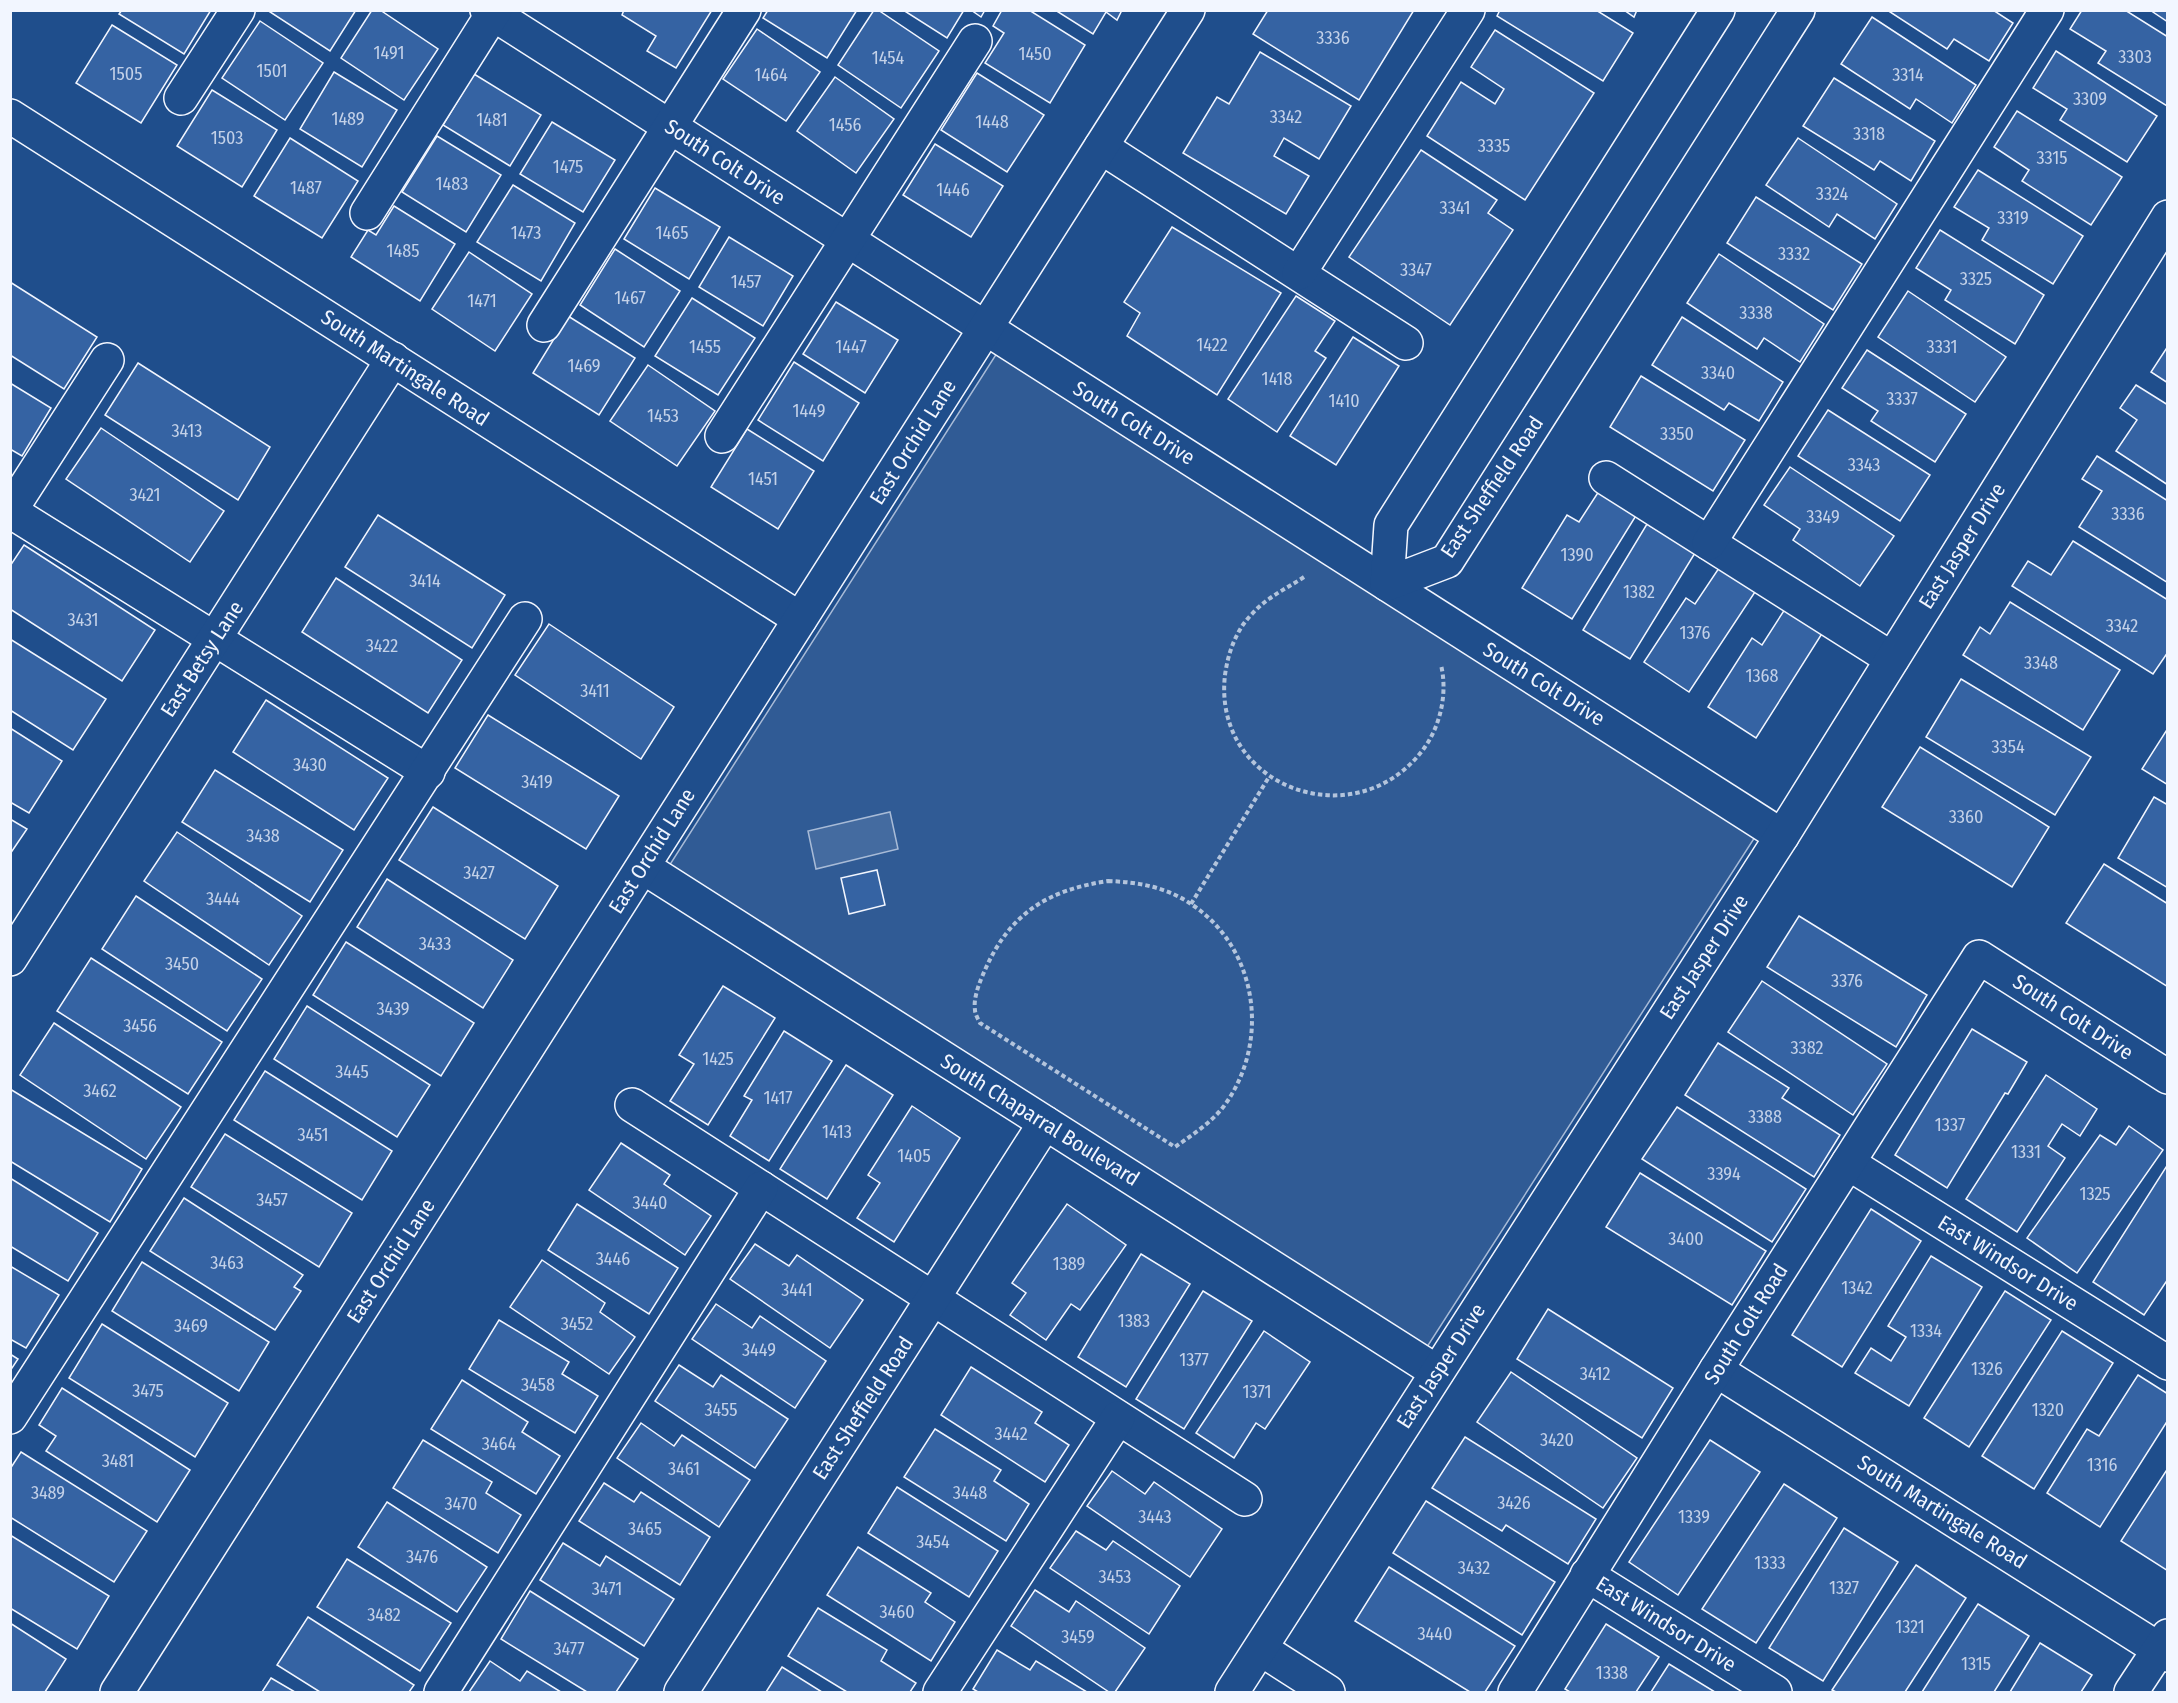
<svg xmlns="http://www.w3.org/2000/svg" width="2178" height="1703" font-family="'Fira Sans Condensed',sans-serif">
<style>
.green{fill:#305b95;stroke:#a8bbd7;stroke-width:1.5}
.water{fill:#446ba0;stroke:#a8bbd7;stroke-width:1.5}
.building{fill:#3563a3;stroke:#f2f6ff;stroke-width:1.5}
.lines{fill:none;stroke-linecap:round;stroke-linejoin:round}
.minor-casing{stroke:#f2f6ff;stroke-width:36}
.path{stroke:#b3c4dc;stroke-width:4;stroke-dasharray:4.5 3;stroke-linecap:butt}
.minor{stroke:#1f4e8c;stroke-width:33}
.labels{text-anchor:middle;dominant-baseline:central;stroke-width:4.5;stroke-linejoin:round;paint-order:stroke}
.number-label{font-size:18px;fill:#c3d1e8}
.street-label{font-size:21px;fill:#f2f6ff;stroke:#1f4e8c}
</style>
<rect width="100%" height="100%" fill="#1f4e8c"/>
<polygon class="green" points="997,353 1755,837 1427,1347 669,866"/>
<polygon class="water" points="890,812 898,849 816,869 808,831"/>
<g class="building">
<polygon points="122,10 211,10 184,54 119,14"/>
<polygon points="267,10 356,10 330,51"/>
<polygon points="372,10 380,10 438,49 404,100 341,58"/>
<polygon points="624,10 712,10 676,68 647,51 656,36 622,15"/>
<polygon points="768,10 857,10 827,58 763,18"/>
<polygon points="874,10 878,10 939,51 901,108 838,65"/>
<polygon points="903,10 964,10 947,38"/>
<polygon points="971,10 985,10 981,17"/>
<polygon points="1002,10 1029,10 1085,45 1050,103 985,63 1004,33 993,26"/>
<polygon points="1055,10 1122,10 1117,20 1106,12 1093,34"/>
<polygon points="1268,10 1414,10 1359,100 1253,34"/>
<polygon points="1500,10 1596,10 1633,33 1603,81 1497,16"/>
<polygon points="1624,10 1637,10 1634,17"/>
<polygon points="1887,10 1993,10 2013,23 1989,61 1954,39 1947,49"/>
<polygon points="2082,10 2125,10 2168,37 2167,106 2098,63 2106,51 2070,29"/>
<polygon points="2150,10 2168,10 2168,22"/>
<polygon points="1872,17 1976,85 1952,123 1916,99 1910,109 1841,64"/>
<polygon points="260,21 323,63 285,120 222,78"/>
<polygon points="112,25 177,65 141,123 76,83"/>
<polygon points="757,29 820,72 786,121 723,79"/>
<polygon points="1495,30 1594,93 1525,200 1427,136 1461,82 1495,104 1504,89 1471,67"/>
<polygon points="2056,51 2157,116 2127,162 2060,120 2067,109 2033,88"/>
<polygon points="1260,52 1351,106 1319,159 1284,138 1274,156 1309,176 1286,214 1183,153 1217,97 1229,104"/>
<polygon points="334,72 397,110 362,167 300,129"/>
<polygon points="977,73 1044,115 1007,172 941,130"/>
<polygon points="474,74 541,115 510,166 443,125"/>
<polygon points="835,77 894,119 856,173 797,131"/>
<polygon points="1834,78 1935,141 1911,181 1880,161 1874,170 1803,126"/>
<polygon points="212,90 277,130 242,187 177,146"/>
<polygon points="2017,111 2122,177 2091,225 2022,181 2029,170 1994,147"/>
<polygon points="552,122 615,160 583,212 520,174"/>
<polygon points="437,136 501,175 466,232 402,192"/>
<polygon points="290,138 358,181 322,238 254,196"/>
<polygon points="1798,138 1897,204 1875,239 1837,214 1829,227 1766,185"/>
<polygon points="935,144 1003,186 971,237 903,195"/>
<polygon points="1421,150 1497,200 1488,213 1513,230 1450,325 1349,257"/>
<polygon points="1978,170 2083,236 2053,284 1982,240 1989,228 1954,207"/>
<polygon points="513,185 575,223 541,281 477,242"/>
<polygon points="655,188 720,227 689,279 624,239"/>
<polygon points="1756,197 1862,264 1833,310 1727,243"/>
<polygon points="394,206 455,244 420,301 351,257 368,230 376,235"/>
<polygon points="1172,227 1281,293 1217,395 1127,336 1140,313 1124,302"/>
<polygon points="1940,230 2044,295 2015,344 1945,300 1951,290 1916,268"/>
<polygon points="729,237 793,276 763,326 699,287"/>
<polygon points="615,249 680,291 644,347 580,305"/>
<polygon points="469,252 532,294 495,351 432,309"/>
<polygon points="1719,254 1824,324 1800,362 1764,338 1757,349 1687,303"/>
<polygon points="10,282 97,337 64,389 10,355"/>
<polygon points="1908,291 2006,357 1975,402 1878,337"/>
<polygon points="1296,296 1335,321 1315,351 1326,358 1277,432 1228,399"/>
<polygon points="692,298 755,338 718,395 655,356"/>
<polygon points="836,302 898,340 865,393 803,354"/>
<polygon points="568,316 635,358 599,415 533,373"/>
<polygon points="1682,317 1783,382 1759,421 1729,403 1724,410 1652,365"/>
<polygon points="1353,337 1399,366 1336,465 1290,436"/>
<polygon points="2168,346 2168,383 2151,372"/>
<polygon points="1867,350 1966,414 1935,462 1871,421 1878,411 1842,388"/>
<polygon points="794,362 859,403 823,461 758,420"/>
<polygon points="138,363 270,447 238,500 105,415"/>
<polygon points="648,365 715,411 677,466 610,421"/>
<polygon points="1641,376 1745,440 1713,491 1610,427"/>
<polygon points="10,383 51,408 22,456 10,449"/>
<polygon points="2136,385 2168,405 2168,485 2116,451 2137,420 2120,408"/>
<polygon points="1828,410 1930,475 1900,521 1798,456"/>
<polygon points="101,428 224,511 190,562 66,479"/>
<polygon points="747,429 814,471 778,529 711,487"/>
<polygon points="2097,456 2168,501 2168,583 2079,527 2102,491 2082,479"/>
<polygon points="1790,467 1894,536 1860,586 1793,540 1800,529 1764,505"/>
<polygon points="1599,491 1637,514 1572,619 1522,588 1567,515 1579,522"/>
<polygon points="378,515 505,595 472,648 345,567"/>
<polygon points="1647,524 1695,553 1630,659 1583,630"/>
<polygon points="2073,541 2168,600 2168,652 2153,674 2012,586 2028,561 2051,575"/>
<polygon points="24,545 155,630 122,681 10,609 10,566"/>
<polygon points="1719,568 1755,592 1689,692 1644,662 1686,598 1695,604"/>
<polygon points="336,578 462,660 428,713 302,632"/>
<polygon points="2010,602 2120,670 2083,730 1963,655 1980,627 1990,634"/>
<polygon points="1785,609 1823,632 1756,738 1708,707 1752,638 1762,645"/>
<polygon points="549,624 674,707 641,759 515,675"/>
<polygon points="10,639 106,699 73,750 10,710"/>
<polygon points="1961,679 2091,757 2055,815 1926,737"/>
<polygon points="266,700 388,778 354,830 233,752"/>
<polygon points="488,715 619,796 586,849 455,768"/>
<polygon points="10,728 62,761 29,813 10,802"/>
<polygon points="2168,728 2168,785 2142,769"/>
<polygon points="1920,747 2049,827 2012,887 1882,807"/>
<polygon points="215,770 343,850 310,902 182,822"/>
<polygon points="2154,797 2168,805 2168,888 2118,858"/>
<polygon points="433,807 558,886 525,939 399,860"/>
<polygon points="10,819 27,829 10,854"/>
<polygon points="177,832 302,916 269,965 144,881"/>
<polygon points="2104,864 2168,904 2168,987 2066,923"/>
<polygon points="877,870 885,905 849,914 841,878"/>
<polygon points="387,879 513,960 483,1008 357,927"/>
<polygon points="136,896 262,979 227,1031 102,949"/>
<polygon points="1799,916 1927,995 1896,1047 1767,967"/>
<polygon points="346,942 474,1023 441,1076 313,995"/>
<polygon points="91,958 222,1042 188,1094 57,1011"/>
<polygon points="1762,981 1887,1064 1853,1115 1728,1032"/>
<polygon points="723,986 775,1018 708,1125 670,1101 694,1064 679,1055"/>
<polygon points="307,1006 430,1085 397,1137 274,1059"/>
<polygon points="54,1023 181,1107 146,1159 20,1075"/>
<polygon points="1972,1029 2027,1062 2008,1094 2005,1093 1947,1188 1895,1155"/>
<polygon points="784,1031 832,1061 769,1161 730,1136 752,1100 744,1096"/>
<polygon points="1718,1043 1789,1088 1782,1098 1840,1135 1814,1177 1685,1095"/>
<polygon points="846,1065 893,1095 827,1199 780,1169"/>
<polygon points="265,1071 392,1151 362,1200 234,1120"/>
<polygon points="2046,1075 2097,1109 2080,1136 2062,1124 2048,1146 2065,1158 2017,1232 1966,1199"/>
<polygon points="10,1089 142,1169 110,1222 10,1161"/>
<polygon points="912,1106 960,1138 894,1242 857,1218 880,1183 868,1175"/>
<polygon points="1677,1107 1806,1189 1772,1242 1642,1159"/>
<polygon points="2129,1126 2163,1150 2077,1273 2027,1238 2100,1135 2116,1145"/>
<polygon points="225,1134 352,1213 319,1267 191,1187"/>
<polygon points="621,1143 670,1175 664,1184 711,1216 685,1255 589,1190"/>
<polygon points="2168,1164 2168,1279 2144,1315 2093,1282"/>
<polygon points="1640,1173 1766,1251 1732,1305 1606,1227"/>
<polygon points="10,1178 98,1233 68,1281 10,1246"/>
<polygon points="184,1198 303,1275 294,1287 301,1291 275,1330 150,1251"/>
<polygon points="577,1204 678,1268 649,1314 548,1250"/>
<polygon points="1067,1204 1126,1245 1080,1310 1071,1304 1046,1340 1010,1315 1026,1293 1012,1283"/>
<polygon points="1871,1209 1921,1241 1842,1367 1792,1335"/>
<polygon points="755,1244 789,1266 797,1255 863,1300 830,1348 730,1279"/>
<polygon points="1141,1254 1190,1284 1126,1387 1078,1357"/>
<polygon points="1931,1256 1982,1287 1909,1406 1855,1373 1871,1348 1891,1361 1906,1337 1888,1326"/>
<polygon points="542,1260 605,1303 600,1312 635,1337 609,1374 510,1307"/>
<polygon points="142,1262 269,1342 239,1391 112,1311"/>
<polygon points="10,1266 59,1295 26,1348 10,1339"/>
<polygon points="1203,1291 1252,1321 1184,1429 1136,1399"/>
<polygon points="2005,1291 2051,1320 1969,1447 1924,1418"/>
<polygon points="716,1304 752,1328 760,1316 826,1361 795,1408 692,1339"/>
<polygon points="1548,1309 1673,1388 1642,1438 1517,1359"/>
<polygon points="499,1320 569,1362 562,1374 598,1396 575,1433 469,1369"/>
<polygon points="102,1324 228,1403 195,1457 69,1378"/>
<polygon points="1264,1331 1310,1362 1265,1429 1256,1423 1234,1458 1196,1433"/>
<polygon points="2062,1331 2113,1363 2034,1489 1982,1456"/>
<polygon points="10,1354 18,1359 10,1371"/>
<polygon points="679,1365 713,1387 721,1375 788,1419 755,1468 655,1401"/>
<polygon points="971,1367 1042,1412 1035,1423 1069,1445 1045,1482 941,1415"/>
<polygon points="1511,1372 1637,1458 1603,1508 1477,1422"/>
<polygon points="2138,1375 2168,1394 2168,1420 2100,1527 2047,1493 2087,1429 2099,1436"/>
<polygon points="462,1380 528,1422 522,1432 560,1456 536,1494 431,1429"/>
<polygon points="62,1388 190,1470 157,1522 46,1451 56,1436 39,1425"/>
<polygon points="641,1423 674,1446 682,1435 750,1480 719,1527 617,1458"/>
<polygon points="935,1429 1001,1470 994,1481 1029,1504 1006,1541 904,1477"/>
<polygon points="1465,1437 1596,1519 1568,1564 1506,1525 1502,1531 1432,1488"/>
<polygon points="423,1440 492,1482 486,1493 521,1515 498,1553 393,1488"/>
<polygon points="1710,1440 1760,1472 1678,1595 1629,1562"/>
<polygon points="21,1452 147,1531 114,1582 10,1517 10,1469"/>
<polygon points="2168,1468 2168,1571 2121,1541"/>
<polygon points="1112,1471 1145,1494 1154,1482 1222,1529 1190,1577 1087,1506"/>
<polygon points="604,1483 634,1502 641,1492 710,1537 680,1585 579,1521"/>
<polygon points="1784,1484 1837,1518 1756,1643 1702,1609"/>
<polygon points="897,1487 998,1551 969,1597 868,1533"/>
<polygon points="1426,1501 1555,1582 1522,1635 1393,1553"/>
<polygon points="387,1502 487,1567 457,1612 358,1547"/>
<polygon points="1844,1528 1898,1562 1823,1681 1769,1648"/>
<polygon points="1076,1531 1106,1550 1113,1541 1180,1586 1149,1634 1050,1568"/>
<polygon points="10,1535 109,1596 77,1649 10,1608"/>
<polygon points="563,1543 600,1566 606,1556 674,1599 644,1646 540,1580"/>
<polygon points="858,1547 931,1593 925,1602 955,1622 931,1661 827,1595"/>
<polygon points="347,1559 451,1623 420,1671 317,1607"/>
<polygon points="1916,1565 1966,1598 1905,1692 1836,1692 1832,1690"/>
<polygon points="1389,1567 1515,1646 1485,1692 1470,1692 1355,1621"/>
<polygon points="1035,1590 1069,1612 1076,1601 1145,1648 1115,1692 1109,1692 1011,1626"/>
<polygon points="530,1591 638,1659 616,1692 587,1692 501,1639"/>
<polygon points="1978,1604 2029,1636 1994,1692 1922,1692"/>
<polygon points="818,1608 887,1650 881,1661 916,1683 910,1692 847,1692 788,1656"/>
<polygon points="308,1617 414,1685 409,1692 320,1692 277,1665"/>
<polygon points="10,1623 66,1659 45,1692 10,1692"/>
<polygon points="1606,1624 1659,1657 1636,1692 1570,1692 1565,1689"/>
<polygon points="2040,1643 2092,1675 2081,1692 2010,1692"/>
<polygon points="997,1650 1030,1670 1036,1661 1087,1692 978,1692 973,1689"/>
<polygon points="490,1661 520,1681 527,1671 561,1692 469,1692"/>
<polygon points="1669,1664 1715,1692 1651,1692"/>
<polygon points="782,1667 822,1692 766,1692"/>
<polygon points="271,1678 295,1692 262,1692"/>
</g>
<g class="lines">
<g class="minor-casing">
<g id="minor">
<polyline points="487,10 1782,836"/>
<polyline points="1718,10 1391,525 1387,584 1447,561 1798,10"/>
<polyline points="181,98 238,10"/>
<polyline points="10,116 800,619"/>
<polyline points="1101,147 1406,343"/>
<polyline points="367,213 495,10"/>
<polyline points="1299,273 1468,10"/>
<polyline points="544,325 744,10"/>
<polyline points="107,360 10,511 428,772"/>
<polyline points="722,436 975,41"/>
<polyline points="1606,478 1892,659"/>
<polyline points="1709,543 2047,10"/>
<polyline points="643,867 1437,1372"/>
<polyline points="10,959 393,359"/>
<polyline points="632,1105 1245,1499"/>
<polyline points="1848,1163 2168,1363"/>
<polyline points="1716,1370 2168,1655"/>
<polyline points="10,1417 525,619"/>
<polyline points="1587,1575 1775,1692"/>
<polyline points="1261,1649 1328,1692"/>
<polyline points="117,1692 1188,10"/>
<polyline points="441,1692 761,1188"/>
<polyline points="681,1692 1045,1123"/>
<polyline points="940,1692 1118,1418"/>
<polyline points="1232,1692 1782,836 2168,217"/>
<polyline points="1515,1692 1716,1370 1979,957 2168,1077"/>
<polyline points="2131,1692 2168,1636"/>
</g>
</g>
<g class="path">
<path d="M1304,577C1286,589 1267,597 1252,614C1236,630 1228,653 1225,675C1212,787 1354,839 1422,751C1440,728 1448,694 1441,665"/>
<path d="M1108,881C1138,882 1166,887 1191,904C1258,948 1271,1042 1224,1106C1211,1123 1192,1135 1175,1147L980,1023C978,1019 975,1014 975,1010C973,998 980,981 985,970C1010,913 1048,890 1108,881Z"/>
<polyline points="1191,904 1269,777"/>
</g>
<use href="#minor" class="minor"/>
</g>
<g class="labels">
<g class="number-label">
<text x="1333" y="38">3336</text>
<text x="389" y="53">1491</text>
<text x="1035" y="54">1450</text>
<text x="2135" y="57">3303</text>
<text x="888" y="58">1454</text>
<text x="272" y="71">1501</text>
<text x="126" y="74">1505</text>
<text x="771" y="75">1464</text>
<text x="1908" y="75">3314</text>
<text x="2090" y="99">3309</text>
<text x="1286" y="117">3342</text>
<text x="348" y="119">1489</text>
<text x="492" y="120">1481</text>
<text x="992" y="122">1448</text>
<text x="845" y="125">1456</text>
<text x="1869" y="134">3318</text>
<text x="227" y="138">1503</text>
<text x="1494" y="146">3335</text>
<text x="2052" y="158">3315</text>
<text x="568" y="167">1475</text>
<text x="452" y="184">1483</text>
<text x="306" y="188">1487</text>
<text x="953" y="190">1446</text>
<text x="1832" y="194">3324</text>
<text x="1455" y="208">3341</text>
<text x="2013" y="218">3319</text>
<text x="526" y="233">1473</text>
<text x="672" y="233">1465</text>
<text x="403" y="251">1485</text>
<text x="1794" y="254">3332</text>
<text x="1416" y="270">3347</text>
<text x="1976" y="279">3325</text>
<text x="746" y="282">1457</text>
<text x="630" y="298">1467</text>
<text x="482" y="301">1471</text>
<text x="1756" y="313">3338</text>
<text x="1212" y="345">1422</text>
<text x="705" y="347">1455</text>
<text x="851" y="347">1447</text>
<text x="1942" y="347">3331</text>
<text x="584" y="366">1469</text>
<text x="1718" y="373">3340</text>
<text x="1277" y="379">1418</text>
<text x="1902" y="399">3337</text>
<text x="1344" y="401">1410</text>
<text x="809" y="411">1449</text>
<text x="663" y="416">1453</text>
<text x="187" y="431">3413</text>
<text x="1677" y="434">3350</text>
<text x="1864" y="465">3343</text>
<text x="763" y="479">1451</text>
<text x="145" y="495">3421</text>
<text x="2128" y="514">3336</text>
<text x="1823" y="517">3349</text>
<text x="1577" y="555">1390</text>
<text x="425" y="581">3414</text>
<text x="1639" y="592">1382</text>
<text x="83" y="620">3431</text>
<text x="2122" y="626">3342</text>
<text x="1695" y="633">1376</text>
<text x="382" y="646">3422</text>
<text x="2041" y="663">3348</text>
<text x="1762" y="676">1368</text>
<text x="595" y="691">3411</text>
<text x="2008" y="747">3354</text>
<text x="310" y="765">3430</text>
<text x="537" y="782">3419</text>
<text x="1966" y="817">3360</text>
<text x="263" y="836">3438</text>
<text x="479" y="873">3427</text>
<text x="223" y="899">3444</text>
<text x="435" y="944">3433</text>
<text x="182" y="964">3450</text>
<text x="1847" y="981">3376</text>
<text x="393" y="1009">3439</text>
<text x="140" y="1026">3456</text>
<text x="1807" y="1048">3382</text>
<text x="718" y="1059">1425</text>
<text x="352" y="1072">3445</text>
<text x="100" y="1091">3462</text>
<text x="778" y="1098">1417</text>
<text x="1765" y="1117">3388</text>
<text x="1950" y="1125">1337</text>
<text x="837" y="1132">1413</text>
<text x="313" y="1135">3451</text>
<text x="2026" y="1152">1331</text>
<text x="914" y="1156">1405</text>
<text x="1724" y="1174">3394</text>
<text x="2095" y="1194">1325</text>
<text x="272" y="1200">3457</text>
<text x="650" y="1203">3440</text>
<text x="1686" y="1239">3400</text>
<text x="613" y="1259">3446</text>
<text x="227" y="1263">3463</text>
<text x="1069" y="1264">1389</text>
<text x="1857" y="1288">1342</text>
<text x="797" y="1290">3441</text>
<text x="1134" y="1321">1383</text>
<text x="577" y="1324">3452</text>
<text x="191" y="1326">3469</text>
<text x="1926" y="1331">1334</text>
<text x="759" y="1350">3449</text>
<text x="1194" y="1360">1377</text>
<text x="1987" y="1369">1326</text>
<text x="1595" y="1374">3412</text>
<text x="538" y="1385">3458</text>
<text x="148" y="1391">3475</text>
<text x="1257" y="1392">1371</text>
<text x="721" y="1410">3455</text>
<text x="2048" y="1410">1320</text>
<text x="1011" y="1434">3442</text>
<text x="1557" y="1440">3420</text>
<text x="499" y="1444">3464</text>
<text x="118" y="1461">3481</text>
<text x="2102" y="1465">1316</text>
<text x="684" y="1469">3461</text>
<text x="48" y="1493">3489</text>
<text x="970" y="1493">3448</text>
<text x="1514" y="1503">3426</text>
<text x="461" y="1504">3470</text>
<text x="1155" y="1517">3443</text>
<text x="1694" y="1517">1339</text>
<text x="645" y="1529">3465</text>
<text x="933" y="1542">3454</text>
<text x="422" y="1557">3476</text>
<text x="1770" y="1563">1333</text>
<text x="1474" y="1568">3432</text>
<text x="1115" y="1577">3453</text>
<text x="1844" y="1588">1327</text>
<text x="607" y="1589">3471</text>
<text x="897" y="1612">3460</text>
<text x="384" y="1615">3482</text>
<text x="1910" y="1627">1321</text>
<text x="1435" y="1634">3440</text>
<text x="1078" y="1637">3459</text>
<text x="569" y="1649">3477</text>
<text x="1976" y="1664">1315</text>
<text x="1612" y="1673">1338</text>
</g>
<g class="street-label">
<text transform="translate(725 162) rotate(33)">South Colt Drive</text>
<text transform="translate(405 368) rotate(33)">South Martingale Road</text>
<text transform="translate(1134 423) rotate(32)">South Colt Drive</text>
<text transform="translate(913 442) rotate(-58)">East Orchid Lane</text>
<text transform="translate(1492 487) rotate(-56)">East Sheffield Road</text>
<text transform="translate(1962 546) rotate(-58)">East Jasper Drive</text>
<text transform="translate(202 659) rotate(-57)">East Betsy Lane</text>
<text transform="translate(1544 684) rotate(32)">South Colt Drive</text>
<text transform="translate(652 851) rotate(-58)">East Orchid Lane</text>
<text transform="translate(1704 957) rotate(-57)">East Jasper Drive</text>
<text transform="translate(2073 1017) rotate(33)">South Colt Drive</text>
<text transform="translate(1040 1120) rotate(32)">South Chaparral Boulevard</text>
<text transform="translate(391 1261) rotate(-57)">East Orchid Lane</text>
<text transform="translate(2008 1263) rotate(32)">East Windsor Drive</text>
<text transform="translate(1746 1324) rotate(-58)">South Colt Road</text>
<text transform="translate(1441 1366) rotate(-57)">East Jasper Drive</text>
<text transform="translate(863 1408) rotate(-57)">East Sheffield Road</text>
<text transform="translate(1942 1512) rotate(32)">South Martingale Road</text>
<text transform="translate(1666 1624) rotate(32)">East Windsor Drive</text>
</g>
</g>
<rect width="2178" height="1703" fill="none" stroke="#f2f6ff" stroke-width="24"/>
</svg>
